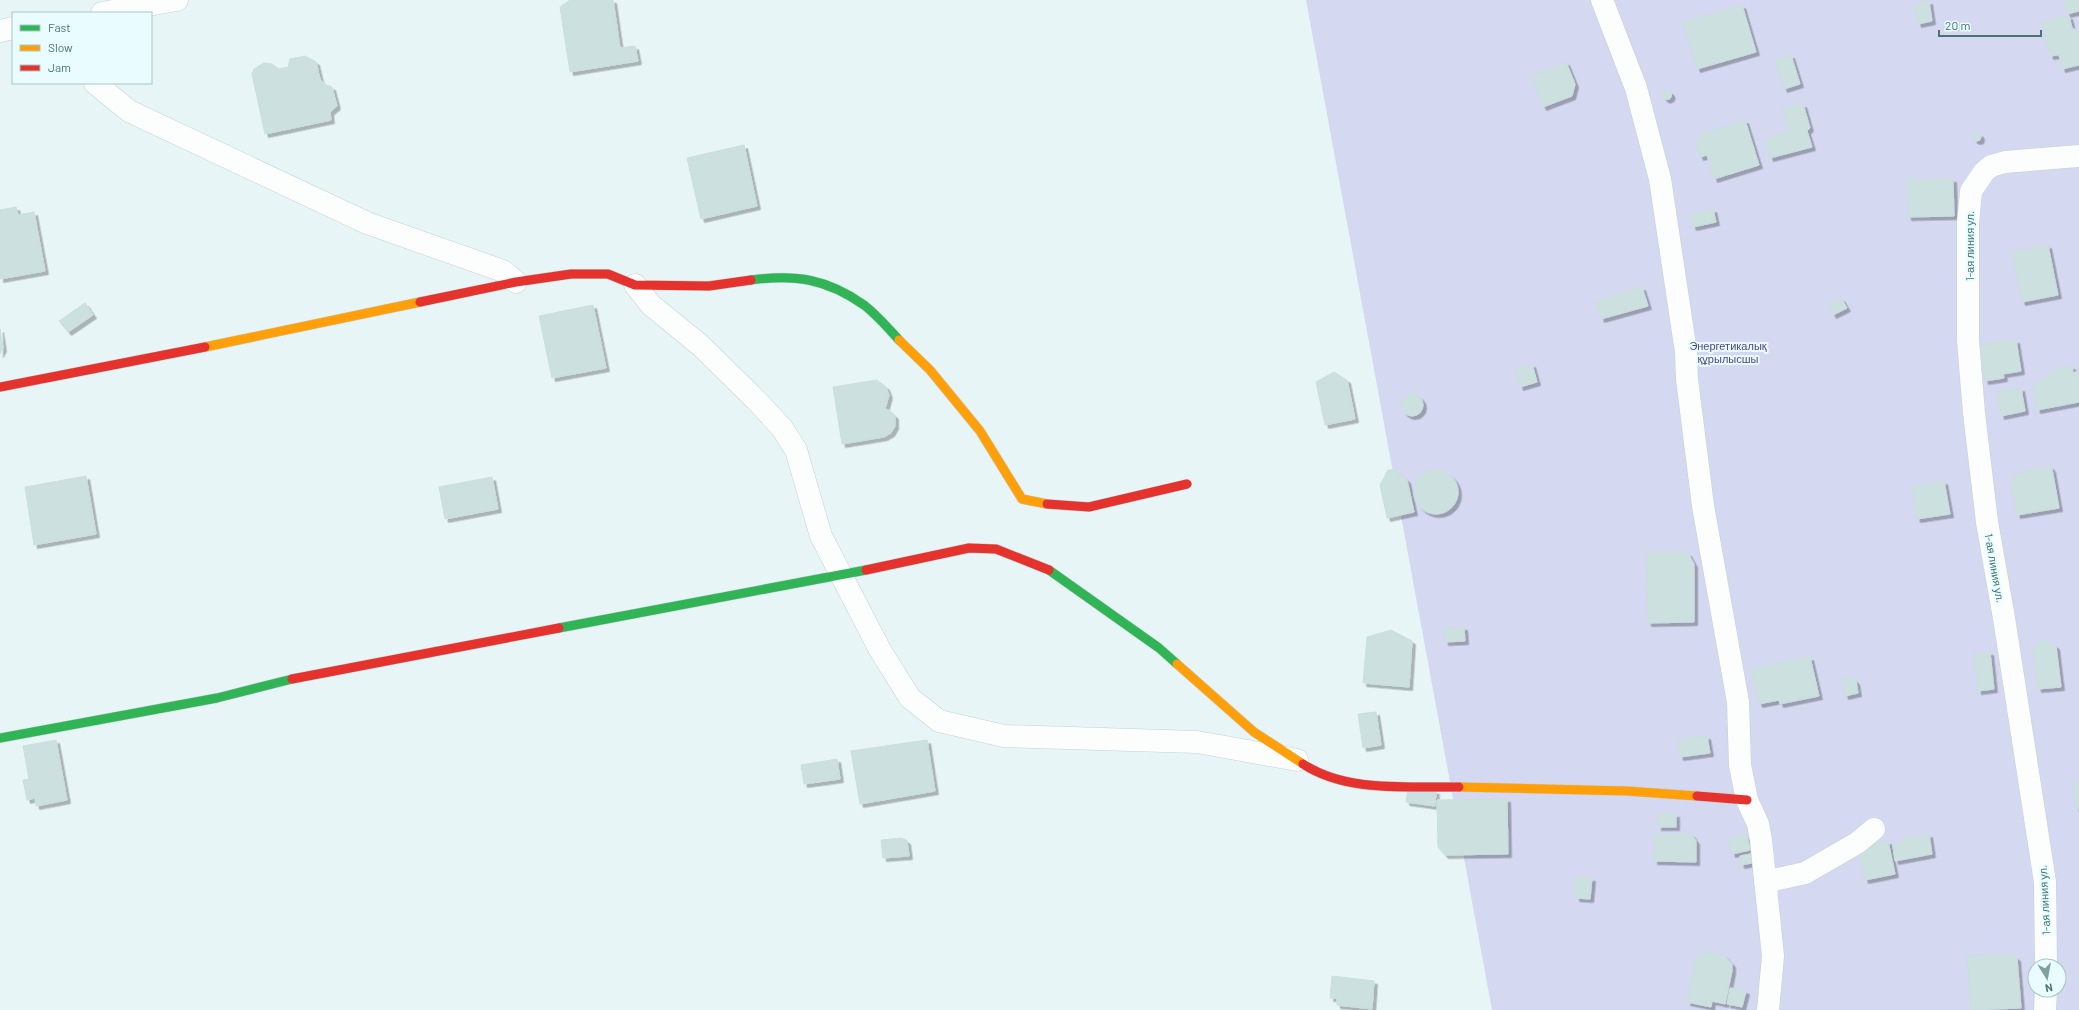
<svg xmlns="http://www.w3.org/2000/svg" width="2079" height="1010" font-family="Barlow,sans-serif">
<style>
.green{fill:#d4d8f0;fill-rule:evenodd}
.building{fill:#cce0df;stroke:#cadfde;filter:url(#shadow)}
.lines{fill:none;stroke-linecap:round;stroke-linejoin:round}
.street-casing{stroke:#c4d2d3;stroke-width:23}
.fast-casing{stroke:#c3d2d3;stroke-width:10}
.slow-casing{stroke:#c3d2d3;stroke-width:10}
.jam-casing{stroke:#c3d2d3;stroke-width:10}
.street{stroke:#fcfefe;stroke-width:22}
.fast{stroke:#30b455;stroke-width:9}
.slow{stroke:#ff9f0a;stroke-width:9}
.jam{stroke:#e5322d;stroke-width:9}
.labels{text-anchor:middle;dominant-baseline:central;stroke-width:4;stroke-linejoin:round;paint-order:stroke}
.street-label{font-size:11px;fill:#47756f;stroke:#e9fcff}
.park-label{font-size:11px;fill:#534488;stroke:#e9fcff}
</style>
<defs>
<filter id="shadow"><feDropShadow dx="3.5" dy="3.5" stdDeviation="0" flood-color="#0004"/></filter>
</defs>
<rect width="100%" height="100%" fill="#e8f5f7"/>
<path class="green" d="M1306,0H2079V1010H1492ZM2035,966H2059V990H2035Z"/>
<g class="building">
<polygon points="570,0 613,0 620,48 635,46 638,61 570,72 560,7"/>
<polygon points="2064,0 2079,0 2079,11 2067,14"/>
<polygon points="1929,1 1932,21 1918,24 1914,4"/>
<polygon points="1742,5 1756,52 1697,69 1683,22"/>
<polygon points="2069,16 2072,28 2079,32 2079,65 2062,69 2059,55 2050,56 2042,21"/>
<polygon points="1791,55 1800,84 1784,89 1775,60"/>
<polygon points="305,56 316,62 320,79 326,85 332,87 337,106 330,112 331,120 265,134 252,74 254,69 264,63 272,64 279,69 288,67 290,59"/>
<polygon points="1566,62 1575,84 1572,96 1543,107 1531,76"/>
<circle cx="1667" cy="95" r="4.5"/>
<polygon points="1803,104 1810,128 1807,131 1812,147 1770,158 1765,139 1789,132 1782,109"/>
<polygon points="1745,120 1759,165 1714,179 1707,155 1700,157 1695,140 1701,138 1700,134"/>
<circle cx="1977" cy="137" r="4"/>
<polygon points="744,145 757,206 701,219 687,158"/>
<polygon points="1907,179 1953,179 1954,216 1908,217"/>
<polygon points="16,207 18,215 34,212 45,271 0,279 0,210"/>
<polygon points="1713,209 1716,222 1693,227 1689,215"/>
<polygon points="2048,245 2058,295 2022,302 2012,252"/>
<polygon points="1642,287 1648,306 1601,319 1596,301"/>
<polygon points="1841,298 1847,308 1833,315 1828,305"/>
<polygon points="85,303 93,315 68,332 59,321"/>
<polygon points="593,305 606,368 552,378 539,316"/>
<polygon points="0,329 3,348 0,354"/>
<polygon points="2016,340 2021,371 2003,374 2004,378 1985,381 1980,345"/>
<polygon points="1532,364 1537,382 1520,387 1515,369"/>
<polygon points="2072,366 2073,373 2079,371 2079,402 2037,410 2033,386 2059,368"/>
<polygon points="1334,372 1347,380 1355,419 1325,425 1316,382"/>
<polygon points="877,380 886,387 889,395 885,409 889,410 895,416 895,426 891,433 884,437 842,444 833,387"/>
<polygon points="2021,388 2025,411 2001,416 1997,392"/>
<circle cx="1412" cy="405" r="11"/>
<polygon points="2050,466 2052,469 2059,508 2017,515 2011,483 2017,473"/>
<polygon points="1388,470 1395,470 1407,480 1414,512 1387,518 1380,485"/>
<circle cx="1436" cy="492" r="22"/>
<polygon points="86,476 96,534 34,545 25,487"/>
<polygon points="492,477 498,509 445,519 439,487"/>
<polygon points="1944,481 1950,514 1917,519 1912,487"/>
<polygon points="1647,553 1688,553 1694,564 1694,622 1648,623"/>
<polygon points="1464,627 1465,641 1445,642 1444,628"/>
<polygon points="1391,630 1412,641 1409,687 1363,683 1367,637"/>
<polygon points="2043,639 2056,646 2061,687 2038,689 2033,648"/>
<polygon points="1990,652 1994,689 1978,691 1974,654"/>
<polygon points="1810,657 1819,696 1780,704 1779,700 1759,704 1751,669"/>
<polygon points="1852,678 1856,681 1858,693 1845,696 1842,679"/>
<polygon points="1376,712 1381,745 1363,748 1358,714"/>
<polygon points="1707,736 1710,753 1680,757 1677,740"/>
<polygon points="56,740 67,800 36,806 35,798 27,800 23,780 29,779 23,746"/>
<polygon points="927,740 935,791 860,804 851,751"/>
<polygon points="837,759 840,779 804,784 801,765"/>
<polygon points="2079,779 2079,809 2076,809 2073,784"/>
<polygon points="1408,788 1436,791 1435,806 1406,802"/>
<polygon points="1507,799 1508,854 1445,855 1438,847 1437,800"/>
<rect x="1658" y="814" width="18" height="13"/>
<polygon points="1655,834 1691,834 1696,841 1696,862 1654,861"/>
<polygon points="1747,834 1750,850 1732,854 1729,840 1737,838 1737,836"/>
<polygon points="1929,834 1932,854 1895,861 1893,845 1903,843 1902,839"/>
<polygon points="902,838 907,841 909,856 883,858 881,840"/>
<polygon points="1888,841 1895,874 1865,880 1858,847"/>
<polygon points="1751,854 1752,863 1741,865 1740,856"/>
<polygon points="1574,877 1592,878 1590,899 1576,898 1576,892 1574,892"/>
<polygon points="1706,952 1724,955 1732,964 1732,971 1725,1004 1712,1001 1711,1007 1687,1002 1696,958"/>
<polygon points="2011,954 2017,958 2021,1008 1971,1010 1967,956"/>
<polygon points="1332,976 1374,981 1372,1009 1337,1005 1337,998 1330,998"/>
<polygon points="1730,988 1746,991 1742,1007 1727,1004"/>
</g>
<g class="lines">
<g class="street-casing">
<g id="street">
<polyline points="1602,0 1636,88 1660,179 1686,352 1687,379 1703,506 1738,702 1740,765 1747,800 1758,824 1761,840 1773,956 1768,1010"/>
<polyline points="102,13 177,0"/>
<polyline points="0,31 13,28"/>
<polyline points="95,83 129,111 367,223 503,271 516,282"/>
<polyline points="635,285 651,305 700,345 756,400 782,428 796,450 821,536 880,650 910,698 939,721 1004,736 1197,742 1297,760"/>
<polyline points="1765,882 1805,873 1857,843 1874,829"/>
<polyline points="2046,966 2045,882 2004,618 1987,522 1974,413 1968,341 1968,223 1971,191 1984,172 1991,166 2005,162 2079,156"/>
<polyline points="2045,1010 2046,990"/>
</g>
</g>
<g class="fast-casing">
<g id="fast">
<path d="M751,280C796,274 827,279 864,305C877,315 888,328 899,340"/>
<polyline points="1049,570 1159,648 1177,664"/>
<polyline points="559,628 866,570"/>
<polyline points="0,738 217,698 292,679"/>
</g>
</g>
<g class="slow-casing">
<g id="slow">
<polyline points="899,340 930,370 980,431 1022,499 1047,504"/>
<polyline points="205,347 420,302"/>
<polyline points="1177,664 1254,732 1303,764"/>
<polyline points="1459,787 1627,791 1697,796"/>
</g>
</g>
<g class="jam-casing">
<g id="jam">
<polyline points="420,302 516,282 571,274 608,274 635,285 709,286 751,280"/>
<polyline points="0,387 205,347"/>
<polyline points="1047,504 1089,507 1187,484"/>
<polyline points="866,570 969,548 996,549 1049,570"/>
<polyline points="292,679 559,628"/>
<path d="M1303,764C1347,793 1408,786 1459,787"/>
<polyline points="1697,796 1747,800"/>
</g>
</g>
<use href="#street" class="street"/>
<use href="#fast" class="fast"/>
<use href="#slow" class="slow"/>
<use href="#jam" class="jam"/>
</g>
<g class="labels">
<g class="street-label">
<text transform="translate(1969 246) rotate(-90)">1-ая линия ул.</text>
<text transform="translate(1995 568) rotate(80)">1-ая линия ул.</text>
<text transform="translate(2044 900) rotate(-93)">1-ая линия ул.</text>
</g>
<g class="park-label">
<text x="1728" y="345">Энергетикалық<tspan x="1728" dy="13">құрылысшы</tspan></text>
</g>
</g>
<rect x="12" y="12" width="140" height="72" fill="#e9fcff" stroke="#a8c6c5"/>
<rect x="20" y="25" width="20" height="6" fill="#30b455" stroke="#a8c6c5"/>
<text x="48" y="32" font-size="12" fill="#47756f">Fast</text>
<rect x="20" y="45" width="20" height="6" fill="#ff9f0a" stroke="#a8c6c5"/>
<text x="48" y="52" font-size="12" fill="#47756f">Slow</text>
<rect x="20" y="65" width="20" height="6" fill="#e5322d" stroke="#a8c6c5"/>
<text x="48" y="72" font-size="12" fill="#47756f">Jam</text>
<g transform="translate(2047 978) rotate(169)"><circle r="19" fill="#e9fcff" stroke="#a8c6c5"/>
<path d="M0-3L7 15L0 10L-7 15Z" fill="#7fa29f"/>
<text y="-6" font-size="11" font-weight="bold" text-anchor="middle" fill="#47756f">N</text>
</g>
<path d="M1939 30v6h102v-6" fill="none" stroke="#47756f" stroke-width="2"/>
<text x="1945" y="30" font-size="12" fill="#47756f" stroke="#e9fcff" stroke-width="3" paint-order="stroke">20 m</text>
</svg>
